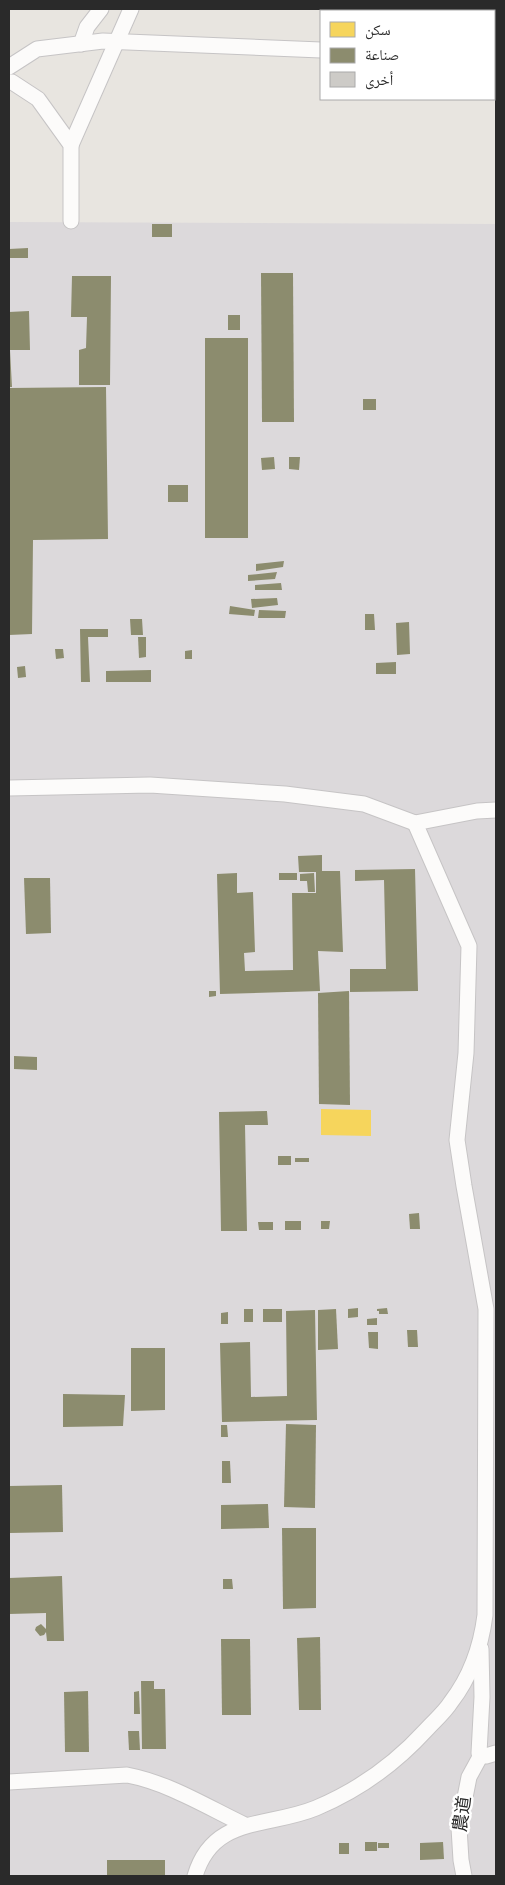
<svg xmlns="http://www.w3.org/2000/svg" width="505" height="1885" font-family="'Alegreya Sans','Noto Naskh Arabic','Noto Sans SC',sans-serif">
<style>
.industrial{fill:#dcd9db}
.homes{fill:#f6d55c}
.industry{fill:#8c8c6e}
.building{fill:#cdcbc7}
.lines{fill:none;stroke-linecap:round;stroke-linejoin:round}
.minor-casing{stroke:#c6c4c5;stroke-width:17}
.minor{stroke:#fcfbfa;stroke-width:15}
.labels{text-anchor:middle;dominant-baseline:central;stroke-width:5;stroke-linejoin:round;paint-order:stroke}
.street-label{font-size:18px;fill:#2a2a2a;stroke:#fff}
</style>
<rect width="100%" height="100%" fill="#e8e5e0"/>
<polygon class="industrial" points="9,222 496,224 496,1876 9,1876"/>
<polygon class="homes" points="321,1109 371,1110 371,1136 321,1135"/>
<g class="industry">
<rect x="152" y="224" width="20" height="13"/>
<polygon points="28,248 28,258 9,258 9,249"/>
<polygon points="261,273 293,273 294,422 262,422"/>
<polygon points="72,276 111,276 110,385 79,385 79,350 86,348 87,317 71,317"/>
<polygon points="29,311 30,350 10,350 12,387 9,387 9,312"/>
<rect x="228" y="315" width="12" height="15"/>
<rect x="205" y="338" width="43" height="200"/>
<polygon points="106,387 108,539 33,540 32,634 9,635 9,388"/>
<rect x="363" y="399" width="13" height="11"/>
<polygon points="274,457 275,469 262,470 261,458"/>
<polygon points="289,457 300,457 299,470 289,469"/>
<rect x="168" y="485" width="20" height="17"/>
<polygon points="284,561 283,567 256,571 256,564"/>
<polygon points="277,572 275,579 248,581 248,575"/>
<polygon points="281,583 282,590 255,590 255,585"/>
<polygon points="277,598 278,605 252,608 251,599"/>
<polygon points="230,606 255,610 254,616 229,614"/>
<polygon points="259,610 286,611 285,618 258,618"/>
<polygon points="365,614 374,614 375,630 365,630"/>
<polygon points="130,619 142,619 143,635 131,635"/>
<polygon points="409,622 410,654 397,655 396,623"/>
<polygon points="80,629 108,629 108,637 88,637 90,682 81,682"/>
<polygon points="138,637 146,637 146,657 139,658"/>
<polygon points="55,649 63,649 64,658 56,659"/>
<polygon points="192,650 192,659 185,659 185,651"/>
<polygon points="396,662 396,674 376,674 376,663"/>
<polygon points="25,666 26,677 18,678 17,667"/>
<polygon points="151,670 151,682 106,682 106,671"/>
<polygon points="322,855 322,871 340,871 343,952 318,951 320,991 220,994 217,874 237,873 237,893 253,892 255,952 244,953 245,971 293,970 292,893 316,893 316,872 299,872 298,856"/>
<polygon points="415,869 418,991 350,992 350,969 386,969 384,880 355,881 355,870"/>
<rect x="279" y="873" width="18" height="7"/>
<polygon points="314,873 315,892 308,892 307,881 300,881 300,874"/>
<polygon points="24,878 50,878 51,933 26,934"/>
<polygon points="209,991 216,991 216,996 209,997"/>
<polygon points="349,991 350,1105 319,1104 318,993"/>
<polygon points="14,1056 37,1057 37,1070 14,1069"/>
<polygon points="267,1111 268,1125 245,1125 247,1231 221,1231 219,1112"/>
<rect x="278" y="1156" width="13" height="9"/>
<rect x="295" y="1158" width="14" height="4"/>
<polygon points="419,1213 420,1229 410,1229 409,1214"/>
<rect x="285" y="1221" width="16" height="9"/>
<polygon points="321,1221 330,1221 329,1229 321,1229"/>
<polygon points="258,1222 273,1222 273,1230 259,1230"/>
<polygon points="358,1308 358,1317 348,1318 348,1309"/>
<polygon points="387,1308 388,1314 379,1314 379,1311 377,1311 377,1309"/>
<rect x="244" y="1309" width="9" height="13"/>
<rect x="263" y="1309" width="19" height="13"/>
<polygon points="336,1309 338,1349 318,1350 318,1310"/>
<polygon points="315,1310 317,1420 222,1422 220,1343 250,1342 251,1397 287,1396 286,1311"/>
<polygon points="228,1312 228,1324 221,1324 221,1313"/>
<polygon points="377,1318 377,1325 367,1325 367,1319"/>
<polygon points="407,1330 417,1330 418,1347 408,1347"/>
<polygon points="368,1332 378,1332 378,1349 369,1348"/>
<polygon points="131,1348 165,1348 165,1410 131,1411"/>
<polygon points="63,1394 125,1395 123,1426 63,1427"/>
<polygon points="286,1424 316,1425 315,1508 284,1507"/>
<polygon points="221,1425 227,1425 228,1437 221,1437"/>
<polygon points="222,1461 230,1461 231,1483 222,1483"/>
<polygon points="62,1485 63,1532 9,1533 9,1486"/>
<polygon points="268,1504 269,1528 221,1529 221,1505"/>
<polygon points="282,1528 316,1528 316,1608 283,1609"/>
<polygon points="62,1576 64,1641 47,1641 46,1632 44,1635 40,1636 35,1630 36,1627 41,1624 46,1629 46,1613 9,1614 9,1578"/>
<polygon points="223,1579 232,1579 233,1589 223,1589"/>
<polygon points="320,1637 321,1710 299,1710 297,1638"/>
<polygon points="221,1639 250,1639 251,1715 222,1715"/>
<polygon points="141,1681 154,1681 154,1689 165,1689 166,1749 142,1749"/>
<polygon points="88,1691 89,1752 65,1752 64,1692"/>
<polygon points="139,1691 140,1714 134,1714 134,1692"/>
<polygon points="128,1731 139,1731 140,1750 129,1750"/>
<rect x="365" y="1842" width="12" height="9"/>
<polygon points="443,1842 444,1859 420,1860 420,1843"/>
<rect x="339" y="1843" width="10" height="11"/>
<rect x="378" y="1843" width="11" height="5"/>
<rect x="107" y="1860" width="58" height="16"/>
</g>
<rect class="building" x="457" y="9" width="17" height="2"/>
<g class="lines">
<g class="minor-casing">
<g id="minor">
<polyline points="81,44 87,27 101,9"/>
<polyline points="494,50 496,49"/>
<polyline points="9,67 37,49 103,41 321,50"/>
<polyline points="9,82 12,82 38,99 71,145 71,221"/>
<polyline points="71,145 131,9"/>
<polyline points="9,788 150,785 285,794 364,804 415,823 477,811 496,810"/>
<polyline points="481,1649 482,1697 479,1753 486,1756 496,1753"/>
<path d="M9,1782L127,1775C169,1783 207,1807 245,1825"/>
<path d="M195,1876C213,1815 268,1828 316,1808C359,1790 394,1765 426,1730C434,1721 444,1713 451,1702C471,1676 481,1647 485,1615L486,1309L464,1186L457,1140L466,1053L469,946L415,823"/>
<polyline points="464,1876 461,1860 459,1828 469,1777 481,1755"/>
</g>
</g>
<use href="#minor" class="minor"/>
</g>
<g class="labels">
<g class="street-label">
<text transform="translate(463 1814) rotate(-82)">農道</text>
</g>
</g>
<rect width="505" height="1885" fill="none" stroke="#2a2a2a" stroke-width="20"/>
<rect x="320" y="10" width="175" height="90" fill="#ffffff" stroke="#aaaaaa"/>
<rect x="330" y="22" width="25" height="15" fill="#f6d55c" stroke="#aaaaaa"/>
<text x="365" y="35" font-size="15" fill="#2a2a2a">سكن</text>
<rect x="330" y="48" width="25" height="15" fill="#8c8c6e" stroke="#aaaaaa"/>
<text x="365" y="60" font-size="15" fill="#2a2a2a">صناعة</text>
<rect x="330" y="72" width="25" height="15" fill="#cdcbc7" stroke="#aaaaaa"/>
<text x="365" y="85" font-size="15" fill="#2a2a2a">أخرى</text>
</svg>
